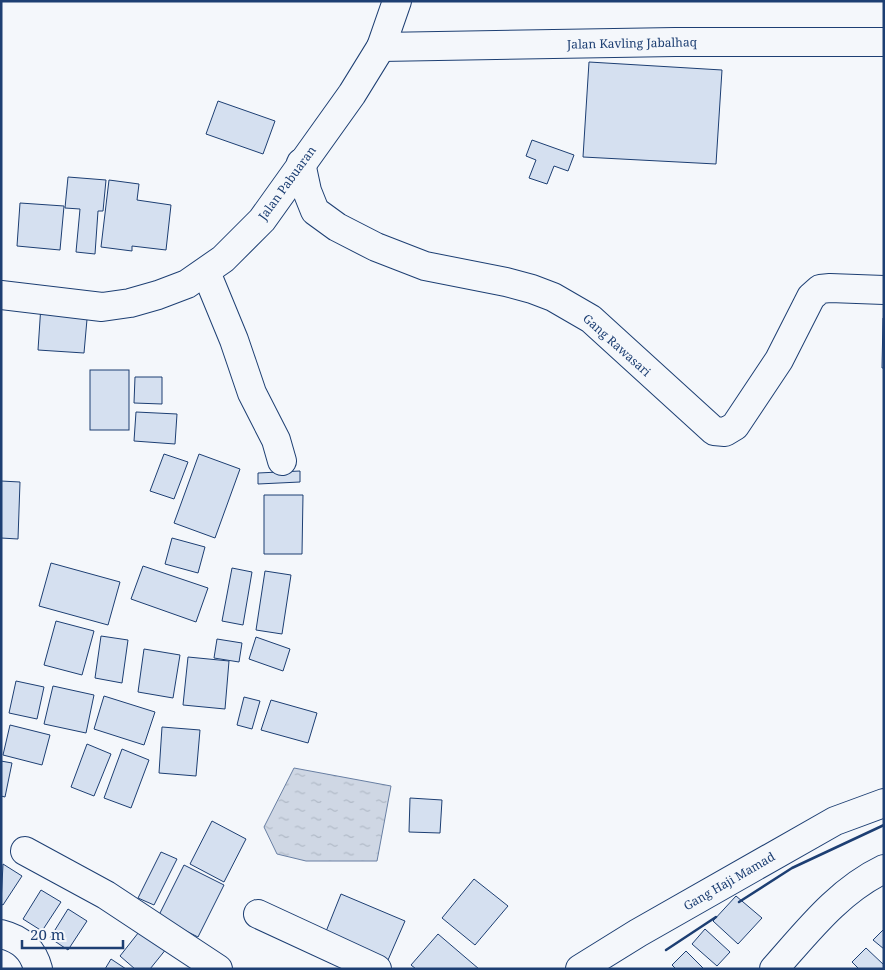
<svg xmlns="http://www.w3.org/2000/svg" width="885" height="970" font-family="'Noto Serif',serif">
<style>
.water{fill:url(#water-ripples);stroke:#687fa3}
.building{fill:#d5e0f0;stroke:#1d3f73}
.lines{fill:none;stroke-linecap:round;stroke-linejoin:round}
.minor-casing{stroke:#1d3f73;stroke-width:30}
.minor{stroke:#f4f7fb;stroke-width:28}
.wall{stroke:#1d3f73;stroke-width:2.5}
.labels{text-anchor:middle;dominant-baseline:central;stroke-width:4;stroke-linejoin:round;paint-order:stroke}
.street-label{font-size:12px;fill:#1d3f73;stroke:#f4f7fb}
</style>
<defs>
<pattern id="water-ripples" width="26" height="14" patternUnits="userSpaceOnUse" patternTransform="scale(1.25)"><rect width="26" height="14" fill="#cfd7e4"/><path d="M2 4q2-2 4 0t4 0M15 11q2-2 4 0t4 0" fill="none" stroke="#b1bac7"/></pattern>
</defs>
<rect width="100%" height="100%" fill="#f4f7fb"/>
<polygon class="water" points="294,768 391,786 377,861 306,861 277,854 264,827"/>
<g class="building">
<polygon points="589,62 722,70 716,164 583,157"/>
<polygon points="218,101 275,121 263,154 206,134"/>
<polygon points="532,140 574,155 568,171 554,166 547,184 529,178 536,160 526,156"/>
<polygon points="68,177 106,180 103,211 98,211 95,254 76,252 80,209 65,208"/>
<polygon points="109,180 139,184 137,200 171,205 166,250 132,246 132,251 101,247"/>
<polygon points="20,203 64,206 60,250 17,246"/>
<polygon points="41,305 88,308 84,353 38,350"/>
<polygon points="883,318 884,318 884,368 882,368"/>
<rect x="90" y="370" width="39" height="60"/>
<polygon points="135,377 162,377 162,404 134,403"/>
<polygon points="136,412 177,414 175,444 134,441"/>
<polygon points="164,454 188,462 174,499 150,491"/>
<polygon points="199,454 240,469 215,538 174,523"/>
<polygon points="300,471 300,482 258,484 258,473"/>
<polygon points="1,481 20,482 18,539 1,538"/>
<polygon points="264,495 303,495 302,554 264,554"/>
<polygon points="172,538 205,547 198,573 165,564"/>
<polygon points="51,563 120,582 108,625 39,606"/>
<polygon points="143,566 208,588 196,622 131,599"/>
<polygon points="232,568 252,572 243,625 222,621"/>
<polygon points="265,571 291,575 282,634 256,630"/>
<polygon points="56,621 94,631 82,675 44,665"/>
<polygon points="101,636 128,640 122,683 95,678"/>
<polygon points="256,637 290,649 283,671 249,659"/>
<polygon points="217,639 242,643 239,662 214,658"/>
<polygon points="144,649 180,655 173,698 138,692"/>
<polygon points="188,657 229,661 225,709 183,705"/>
<polygon points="16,681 44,687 37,719 9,713"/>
<polygon points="53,686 94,695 86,733 44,724"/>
<polygon points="104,696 155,712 144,745 94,729"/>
<polygon points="244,697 260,701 252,729 237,725"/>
<polygon points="271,700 317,713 308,743 261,730"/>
<polygon points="10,725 50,735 42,765 3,755"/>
<polygon points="162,727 200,730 196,776 159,773"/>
<polygon points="87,744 111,754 94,796 71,787"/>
<polygon points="122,749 149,760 131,808 104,798"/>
<polygon points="1,761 12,763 5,797 1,796"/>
<polygon points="410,798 442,800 440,833 409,832"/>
<polygon points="212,821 246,839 224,882 190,864"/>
<polygon points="161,852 177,859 154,905 138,898"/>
<polygon points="3,864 22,876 3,905 1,904"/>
<polygon points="184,865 224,885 198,937 158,917"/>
<polygon points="474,879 508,906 475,945 442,918"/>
<polygon points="41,890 61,902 42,931 23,919"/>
<polygon points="341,894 405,921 388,960 325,934"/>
<polygon points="736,896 762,918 738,944 713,921"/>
<polygon points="68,909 87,921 68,950 50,938"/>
<polygon points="146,923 171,943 150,969 135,969 120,956"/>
<polygon points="705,929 730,952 717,966 692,944"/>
<polygon points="884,929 884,949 873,940"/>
<polygon points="438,934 479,969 416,969 411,965"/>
<polygon points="866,948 884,965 884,969 859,969 852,962"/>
<polygon points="686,951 704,969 676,969 672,965"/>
<polygon points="111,959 126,969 105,969"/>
</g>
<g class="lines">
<g class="minor-casing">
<g id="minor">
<polyline points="381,47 675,42 884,42"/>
<polyline points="301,163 307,191 315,211 337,227 376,247 425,266 506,282 532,289 553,297 591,319 714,431 725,432 735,426 779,360 811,297 820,289 830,288 884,290"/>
<polyline points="206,272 234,340 252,393 276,440 282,461"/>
<polyline points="1,295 102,307 130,303 158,295 187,284 223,259 262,220 352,94 381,47 397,1"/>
<polyline points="25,851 106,895 218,969"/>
<polyline points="258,914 377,969"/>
<path d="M1,934C21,939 33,949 38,969"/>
<polyline points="580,969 638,933 835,821 884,803"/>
<path d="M774,969C807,932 838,891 884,869"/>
</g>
</g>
<use href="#minor" class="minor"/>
<g class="wall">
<polyline points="739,902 792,868 884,825"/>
<polyline points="666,950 716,917"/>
</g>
</g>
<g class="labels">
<g class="street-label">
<text transform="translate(632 43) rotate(-1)">Jalan Kavling Jabalhaq</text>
<text transform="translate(287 183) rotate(-54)">Jalan Pabuaran</text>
<text transform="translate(617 345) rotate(42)">Gang Rawasari</text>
<text transform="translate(729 881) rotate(-30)">Gang Haji Mamad</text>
</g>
</g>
<rect width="885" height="970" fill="none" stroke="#1d3f73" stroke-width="5"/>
<path d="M22 940v8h101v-8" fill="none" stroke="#1d3f73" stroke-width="2.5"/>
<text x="30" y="940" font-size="15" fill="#1d3f73" stroke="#f4f7fb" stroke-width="4" paint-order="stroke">20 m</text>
</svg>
